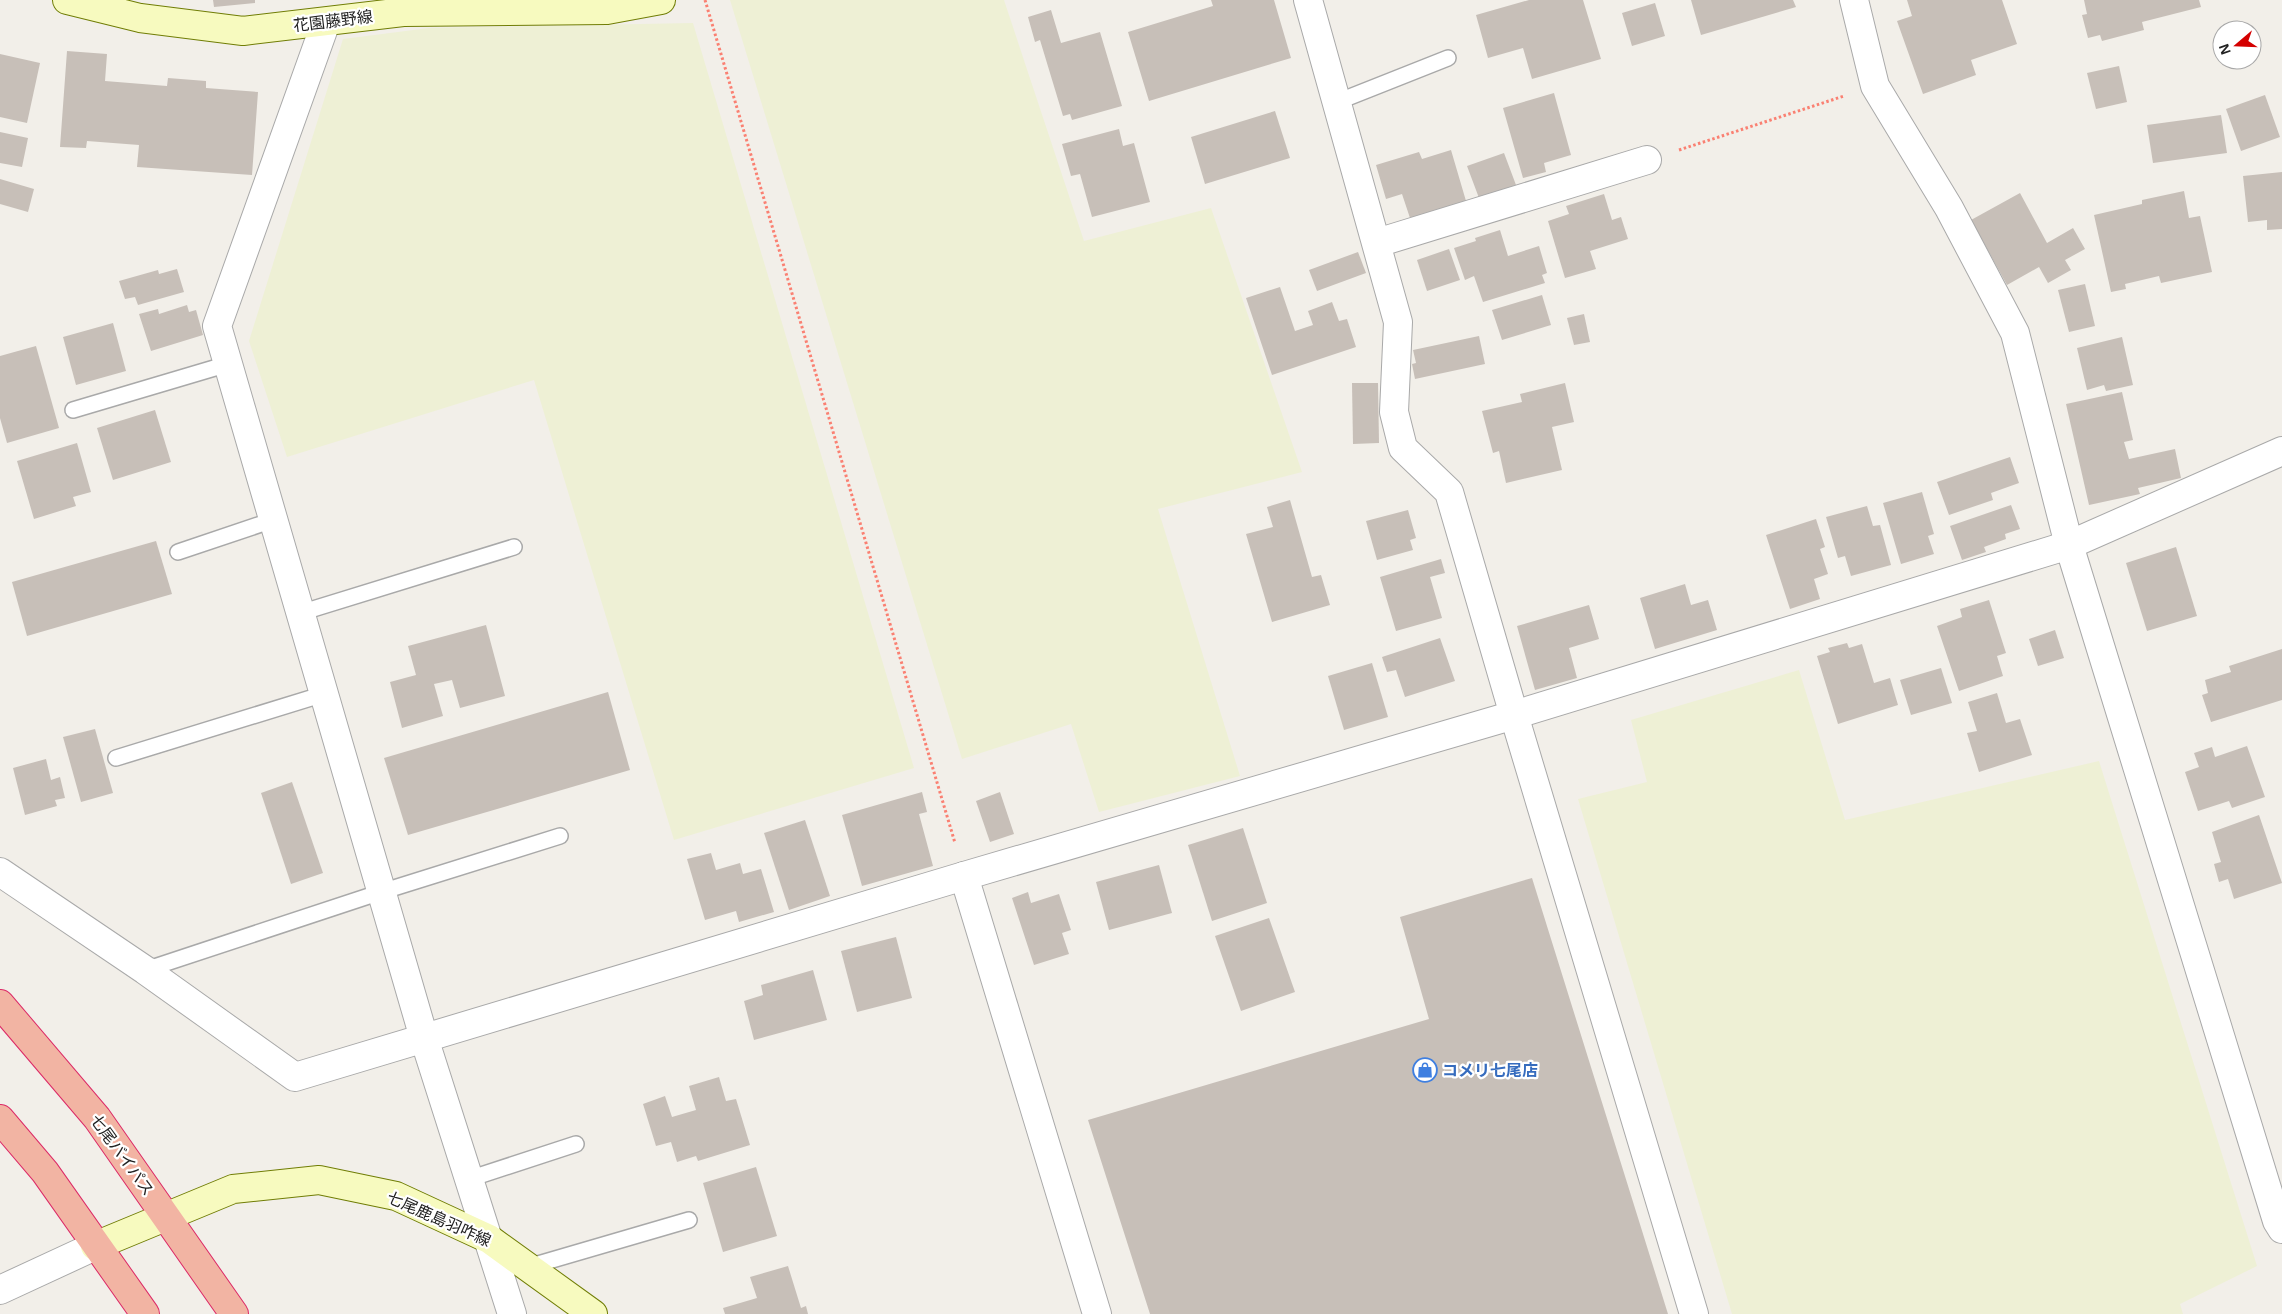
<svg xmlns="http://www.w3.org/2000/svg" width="2282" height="1314" font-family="Arial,'Noto Sans JP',sans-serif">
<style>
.farmland{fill:#eef0d5}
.building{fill:#c7bfb8}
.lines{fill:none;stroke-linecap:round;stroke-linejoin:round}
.service-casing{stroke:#a9a9a9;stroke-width:18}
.minor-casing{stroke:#a9a9a9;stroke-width:30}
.secondary-casing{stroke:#707d05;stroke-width:30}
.trunk-casing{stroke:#dc2a67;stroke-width:30}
.path{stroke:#fa8072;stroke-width:3;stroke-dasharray:2.5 2.5;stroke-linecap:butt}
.service{stroke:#fff;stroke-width:15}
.minor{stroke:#fff;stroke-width:28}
.secondary{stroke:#f7fabf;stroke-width:28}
.trunk{stroke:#f2b4a3;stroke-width:28}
.labels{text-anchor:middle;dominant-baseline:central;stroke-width:4.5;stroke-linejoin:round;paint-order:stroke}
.street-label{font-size:16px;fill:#222;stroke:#fff}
.shop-label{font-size:16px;font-weight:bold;fill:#366cbe;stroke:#fff;text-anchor:start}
</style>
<rect width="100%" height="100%" fill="#f2efe9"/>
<g class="farmland">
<polygon points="730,0 1004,0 1084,241 1211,208 1302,472 1158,509 1240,776 1099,812 1071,724 962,759"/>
<polygon points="693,23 914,768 674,840 534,380 287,457 249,341 343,39 429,28"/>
<polygon points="1799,670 1845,820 2099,761 2257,1266 2180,1304 2183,1314 1732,1314 1578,799 1647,782 1631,720"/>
</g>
<g class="building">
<polygon points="213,0 255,0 255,3 214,7"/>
<polygon points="1211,0 1274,0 1291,58 1149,101 1128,32 1213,6"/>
<polygon points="1529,0 1583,0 1601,59 1532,79 1523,48 1488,58 1476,15"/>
<polygon points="1691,0 1793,0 1796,7 1701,35"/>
<polygon points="1907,0 2002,0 2017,44 1971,60 1976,75 1923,94 1897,21 1912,16"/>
<polygon points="2084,0 2199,0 2201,7 2142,22 2144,30 2102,41 2100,35 2088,38 2082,15 2087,14"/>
<polygon points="1655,3 1665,36 1632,46 1622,13"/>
<polygon points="1051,10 1061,43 1100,32 1122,106 1072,120 1070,114 1063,116 1040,40 1035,42 1028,17"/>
<polygon points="67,51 107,54 105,81 167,86 168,78 206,81 206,88 258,92 252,175 137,167 139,145 87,141 86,148 60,147"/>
<polygon points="0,54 40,63 27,123 0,117"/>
<polygon points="2119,66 2127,102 2096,109 2087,73"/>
<polygon points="1554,93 1571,155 1544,163 1546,172 1523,178 1503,108"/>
<polygon points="2265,95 2280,137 2241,151 2226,109"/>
<polygon points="1275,111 1290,158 1205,184 1191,137"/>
<polygon points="2221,115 2227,153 2153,163 2147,125"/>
<polygon points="1119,129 1123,146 1134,143 1150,202 1092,217 1080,174 1071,176 1062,144"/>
<polygon points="0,132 28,138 22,167 0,163"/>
<polygon points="1451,150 1466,201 1410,218 1402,194 1386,199 1376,165 1419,152 1422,159"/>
<polygon points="1504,153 1516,185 1479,198 1467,166"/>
<polygon points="2282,172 2282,229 2267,230 2267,220 2248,222 2243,176"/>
<polygon points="0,179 34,189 28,212 0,204"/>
<polygon points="2184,191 2189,218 2200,216 2212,272 2161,283 2159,276 2125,284 2126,289 2111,292 2094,215 2142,204 2142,200"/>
<polygon points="2020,193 2047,243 2073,228 2085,249 2065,260 2071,270 2048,283 2039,267 2007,285 1971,220"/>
<polygon points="1604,194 1612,220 1621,217 1628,239 1590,251 1596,269 1565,278 1548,221 1569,214 1566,206"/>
<polygon points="1500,230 1508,256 1539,246 1547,273 1542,275 1545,283 1483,302 1474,276 1465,280 1454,248 1476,241 1475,238"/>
<polygon points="1449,249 1460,280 1427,291 1417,260"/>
<polygon points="1358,252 1366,273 1317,291 1309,270"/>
<polygon points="177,269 184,292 138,305 135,297 125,299 119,281 158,270 159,274"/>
<polygon points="2085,284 2095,326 2069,332 2058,290"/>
<polygon points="1280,287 1295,331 1313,325 1308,311 1332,302 1339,321 1347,319 1356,347 1272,375 1246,298"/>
<polygon points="1542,295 1551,325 1502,340 1492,310"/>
<polygon points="187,305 189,312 196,310 203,335 151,351 139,314 158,309 159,314"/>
<polygon points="1584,314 1590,342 1574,345 1567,318"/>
<polygon points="113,323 126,371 76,385 63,337"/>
<polygon points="1479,336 1485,364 1415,379 1412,364 1416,363 1413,350"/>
<polygon points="2122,337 2133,385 2106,391 2104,385 2087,390 2077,348"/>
<polygon points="36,346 59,428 7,443 0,418 0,356"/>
<polygon points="1352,383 1378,383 1379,443 1353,444"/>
<polygon points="1565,383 1574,422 1552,427 1562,470 1506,483 1499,451 1493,453 1482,411 1522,402 1520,394"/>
<polygon points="2122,392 2133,440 2124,442 2129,459 2175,449 2181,478 2138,488 2140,494 2089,505 2066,404"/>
<polygon points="155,410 171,462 113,480 97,428"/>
<polygon points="77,443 91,492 73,497 76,506 34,519 17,461"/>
<polygon points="2010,457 2019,483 1991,493 1993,500 1949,515 1937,482"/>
<polygon points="1922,492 1934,534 1928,536 1934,554 1901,564 1883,503"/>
<polygon points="1290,500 1312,577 1321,575 1330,605 1272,622 1246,534 1273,527 1267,507"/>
<polygon points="2011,505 2020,529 2005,534 2006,539 1984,547 1986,552 1962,560 1950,526"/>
<polygon points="1867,506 1873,526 1880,525 1891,565 1851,576 1845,556 1838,558 1826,517"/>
<polygon points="1408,510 1416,538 1410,540 1413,550 1377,560 1366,521"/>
<polygon points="1816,519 1825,547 1820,549 1828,574 1814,579 1820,599 1790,609 1766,535"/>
<polygon points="156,541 172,594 27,636 12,582"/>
<polygon points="2176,547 2197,616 2147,631 2126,563"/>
<polygon points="1441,559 1445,573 1430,577 1442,618 1396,631 1380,577"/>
<polygon points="1685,584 1691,605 1708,600 1717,630 1655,649 1640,598"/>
<polygon points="1989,600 2006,653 1997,656 2003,676 1959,691 1937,626 1962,617 1960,609"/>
<polygon points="1589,605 1599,639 1569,648 1577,678 1535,690 1517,626"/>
<polygon points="486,625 505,696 460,708 452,680 434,684 443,716 402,728 390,682 416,675 408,646"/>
<polygon points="2055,630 2064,658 2038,666 2029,639"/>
<polygon points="1440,638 1455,681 1405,697 1396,670 1387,672 1382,657"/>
<polygon points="1847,643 1849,648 1862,644 1874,683 1890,678 1898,705 1838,724 1817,656 1830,652 1828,648"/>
<polygon points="2282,649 2282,700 2211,722 2202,695 2208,693 2205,680 2231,672 2229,666"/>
<polygon points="1372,663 1388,717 1344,730 1328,676"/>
<polygon points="1941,668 1952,703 1911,715 1900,680"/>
<polygon points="608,692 630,770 408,835 384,758"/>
<polygon points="1997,693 2006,723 2020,719 2032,755 1979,772 1967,733 1977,731 1968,702"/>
<polygon points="95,729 113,793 81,802 63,737"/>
<polygon points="2247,746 2265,797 2232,808 2229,801 2198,811 2185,772 2199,767 2194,753 2212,747 2215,757"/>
<polygon points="46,759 51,780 60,777 65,798 55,800 57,806 25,815 13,768"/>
<polygon points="292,782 323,873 291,884 261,793"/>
<polygon points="922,792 927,812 919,814 933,866 862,886 842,815"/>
<polygon points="1000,792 1014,834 990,842 976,801"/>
<polygon points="2259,815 2282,883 2234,899 2228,879 2219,882 2214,864 2221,862 2212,832"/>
<polygon points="805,820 830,896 789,910 764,833"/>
<polygon points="1243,828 1267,903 1212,921 1188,845"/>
<polygon points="711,853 716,870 740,863 743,874 761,869 774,912 739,922 736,911 705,920 687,859"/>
<polygon points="1159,865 1172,913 1109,930 1096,882"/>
<polygon points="1532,878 1668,1314 1150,1314 1088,1120 1429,1019 1400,917"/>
<polygon points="1028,892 1031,903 1059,894 1071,930 1062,933 1069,954 1034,965 1012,898"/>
<polygon points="1269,918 1295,992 1241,1011 1215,936"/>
<polygon points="896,937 912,998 857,1012 841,951"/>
<polygon points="813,970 827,1020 754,1040 744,1001 763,995 761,985"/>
<polygon points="719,1077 726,1101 736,1099 750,1145 698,1161 696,1156 677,1162 671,1142 656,1146 643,1104 665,1096 672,1117 696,1110 689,1086"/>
<polygon points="756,1167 777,1236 723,1252 703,1183"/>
<polygon points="788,1266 801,1308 806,1306 808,1314 725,1314 723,1308 757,1298 750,1277"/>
</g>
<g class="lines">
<g class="service-casing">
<g id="service">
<polyline points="1337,102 1448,58"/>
<polyline points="73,410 228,364"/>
<polyline points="178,552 273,520"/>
<polyline points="300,613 514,547"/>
<polyline points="116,758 324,694"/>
<polyline points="145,970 381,892 560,836"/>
<polyline points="469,1179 576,1144"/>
<polyline points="528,1267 689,1220"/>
</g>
</g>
<g class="minor-casing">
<g id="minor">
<polyline points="1308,0 1398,322 1394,412 1403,448 1449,492 1514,715 1694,1314"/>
<polyline points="1854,0 1875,86 1949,208 2015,333 2069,545 2277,1221 2282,1229"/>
<polyline points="326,22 217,326 424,1038 512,1314"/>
<polyline points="1377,243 1647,160"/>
<polyline points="0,872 145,970 295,1077 964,876 1514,715 2069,545 2282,451"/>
<polyline points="964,876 1097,1314"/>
<polyline points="0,1290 95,1246"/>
</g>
</g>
<g class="secondary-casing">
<g id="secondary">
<polyline points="67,0 140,18 243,31 403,12 607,10 661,0"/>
<polyline points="95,1246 233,1189 319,1180 396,1196 489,1239 593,1314"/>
</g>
</g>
<g class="trunk-casing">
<g id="trunk">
<polyline points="0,1004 97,1118 234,1314"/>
<polyline points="0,1119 45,1172 145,1314"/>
</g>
</g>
<g class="path">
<polyline points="705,0 955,843"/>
<polyline points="1679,150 1844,96"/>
</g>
<use href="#service" class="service"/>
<use href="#minor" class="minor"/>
<use href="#secondary" class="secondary"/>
<use href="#trunk" class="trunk"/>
</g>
<defs>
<g id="shop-ring" transform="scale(1.25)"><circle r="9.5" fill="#fff" stroke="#3f7fe0" stroke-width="1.5"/><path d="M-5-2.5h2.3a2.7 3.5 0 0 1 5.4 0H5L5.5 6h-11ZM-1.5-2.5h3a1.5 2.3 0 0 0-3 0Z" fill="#3f7fe0"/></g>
</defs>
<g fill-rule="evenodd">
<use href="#shop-ring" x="1425" y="1070"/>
</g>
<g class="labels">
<g class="street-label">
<text transform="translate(333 21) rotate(-7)">花園藤野線</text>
<text transform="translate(122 1155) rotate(54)">七尾バイパス</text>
<text transform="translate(439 1219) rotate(24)">七尾鹿島羽咋線</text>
</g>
<g class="shop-label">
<text x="1442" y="1070">コメリ七尾店</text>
</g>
</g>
<g transform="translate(2237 45) rotate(251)"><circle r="24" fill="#ffffff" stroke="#a7a7a7"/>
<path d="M0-4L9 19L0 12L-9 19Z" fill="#d40000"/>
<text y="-8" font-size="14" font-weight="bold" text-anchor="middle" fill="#222222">N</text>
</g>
</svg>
